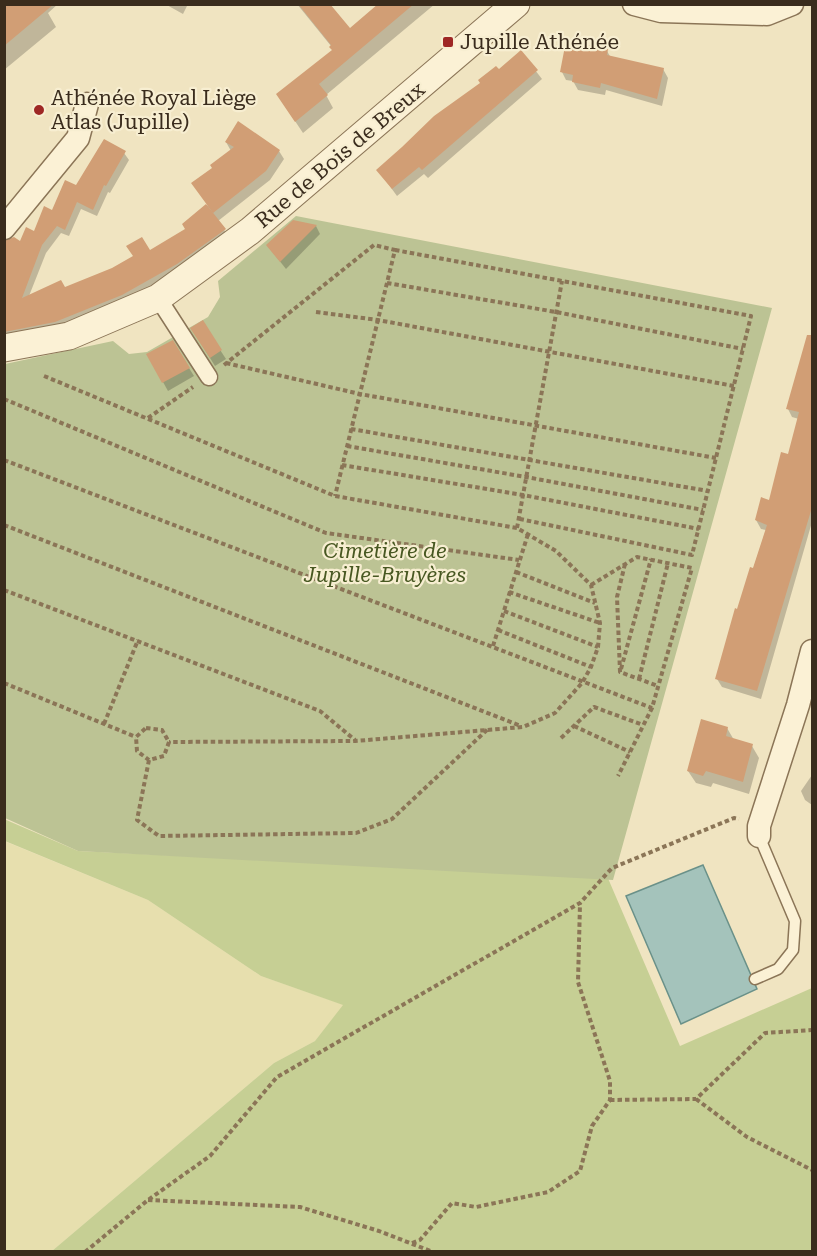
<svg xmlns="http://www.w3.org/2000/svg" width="817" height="1256" font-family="'Roboto Serif',serif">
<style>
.farmland{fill:#e7dfae}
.green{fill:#c6cf94}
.cemetery{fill:#bcc394}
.water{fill:#a4c3bb;stroke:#6a9189;stroke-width:1.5}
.shadow{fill:#0003}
.building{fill:#d19e75}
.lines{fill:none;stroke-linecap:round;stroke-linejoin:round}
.service-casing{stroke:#8b7557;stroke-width:13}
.pedestrian-casing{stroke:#8b7557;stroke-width:19}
.minor-casing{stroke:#8b7557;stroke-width:25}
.tertiary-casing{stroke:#8b7557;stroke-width:29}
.path{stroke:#8b7557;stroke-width:4;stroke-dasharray:4.5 3;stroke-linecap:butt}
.service{stroke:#fbf1d5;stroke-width:10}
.pedestrian{stroke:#fbf1d5;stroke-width:16}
.minor{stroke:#fbf1d5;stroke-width:22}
.tertiary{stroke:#fbf1d5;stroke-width:27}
.poi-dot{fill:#9e2724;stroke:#f7eed1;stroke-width:2}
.labels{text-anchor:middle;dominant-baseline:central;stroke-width:4.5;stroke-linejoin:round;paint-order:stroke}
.poi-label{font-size:21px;fill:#3a2c1d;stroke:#f7eed1;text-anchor:start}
.street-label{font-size:21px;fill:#3a2c1d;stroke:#f7eed1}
.park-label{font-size:21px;font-style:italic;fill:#485822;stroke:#f7eed1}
</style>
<rect width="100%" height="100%" fill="#f0e4c1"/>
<polygon class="farmland" points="4,841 148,900 261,976 344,1005 315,1041 274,1063 52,1251 5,1251"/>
<polygon class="green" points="4,819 78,851 607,876 680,1046 812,988 812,1251 52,1251 274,1063 315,1041 343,1005 261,976 148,900 5,841"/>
<polygon class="cemetery" points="296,216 772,308 613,880 78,851 5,818 5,364 113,341 129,354 147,352 208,317 220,297 218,281"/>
<polygon class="water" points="703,865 757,989 681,1024 626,896"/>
<g class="shadow">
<polygon points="4,4 58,4 48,13 56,27 4,70"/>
<polygon points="165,4 188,4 183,14"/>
<polygon points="297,4 328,4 350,30 381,4 435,4 326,95 333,108 303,133 285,106 333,51 331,46"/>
<polygon points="607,51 611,58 663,69 668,78 662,106 606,90 605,95 578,90 573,81 566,80 562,72"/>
<polygon points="521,52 542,79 428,178 424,174 397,196 378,170"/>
<polygon points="226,142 279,151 284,159 270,180 218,221 229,237 126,302 60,329 4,340 4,242 21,243 34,232 76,187 124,153 129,160 110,193 108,192 97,216 81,209 69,236 61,233 46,253 29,296 65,288 113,270 150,252 186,230 184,225 208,205 214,169 231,151"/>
<polygon points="316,226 320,234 286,269 267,245"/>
<polygon points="202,322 226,359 215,366 197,337"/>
<polygon points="812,341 812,522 761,699 722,687 717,679 766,530 761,529 756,520 770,502 789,456 799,419 792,417 788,409"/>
<polygon points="148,355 189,368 194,376 168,391"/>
<polygon points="727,728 734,740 752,746 759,758 749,794 713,783 711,787 696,783 688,771"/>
<polygon points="812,775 812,805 805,800 801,791"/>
</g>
<g class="building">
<polygon points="4,4 54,4 4,46"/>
<polygon points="298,4 330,4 350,28 378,4 414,4 319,84 328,95 295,122 276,94 332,50 329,47 331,45"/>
<polygon points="566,41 608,49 607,55 664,68 657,99 601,83 600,88 572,82 573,75 560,72"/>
<polygon points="521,50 538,70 422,170 419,167 392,189 376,170 402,147 434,116 480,83 478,80 496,66 499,69"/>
<polygon points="238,121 280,150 266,171 213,213 191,183 212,168 210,165 234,147 225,142"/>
<polygon points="104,139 126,151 106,186 104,185 93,210 77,202 65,230 57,226 42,245 22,298 61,280 65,287 112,268 133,256 126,246 142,237 150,250 185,229 182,224 206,204 226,229 177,264 122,295 55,322 4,332 4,241 14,237 20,241 26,227 34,231 44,206 52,210 65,180 76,185"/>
<polygon points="293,220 317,225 280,262 266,245"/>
<polygon points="203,320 222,350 210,358 190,328"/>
<polygon points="807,335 813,335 813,504 757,691 715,679 735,608 737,609 750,567 753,568 767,525 755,520 761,497 769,500 781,452 788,454 799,412 786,409"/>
<polygon points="173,340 190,368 162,383 146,354"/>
<polygon points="701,719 728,727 726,736 753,744 743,782 706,771 703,776 687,771"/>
</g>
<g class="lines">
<g class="service-casing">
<polyline id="service" points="755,979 778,969 793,950 795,921 759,836"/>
</g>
<g class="pedestrian-casing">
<polyline id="pedestrian" points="158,298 209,377"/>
</g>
<g class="minor-casing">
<g id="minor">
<polyline points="634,4 661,11 767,14 792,4"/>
<polyline points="4,228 78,138 87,104"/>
<polyline points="759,836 759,826 798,705 812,651"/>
</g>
</g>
<g class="tertiary-casing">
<polyline id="tertiary" points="4,348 69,336 158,298 250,231 516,4"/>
</g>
<g class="path">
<polyline points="395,250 751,316 692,555 520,519"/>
<polyline points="387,283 556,312 743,349"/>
<polyline points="316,312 378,320 734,386"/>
<polyline points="226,363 360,394 716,458"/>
<polyline points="224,365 374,245 395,250 335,496"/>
<polyline points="44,376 335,496 517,528 556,551 591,585 600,623 598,647 591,667 582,683 555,713 523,727 355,741 169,742"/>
<polyline points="4,399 326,533 519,560"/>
<polyline points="148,418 193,387"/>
<polyline points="351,429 708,491"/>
<polyline points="347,446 526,477 703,510"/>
<polyline points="4,460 652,708"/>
<polyline points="342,465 523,495 699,529"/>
<polyline points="4,525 521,726"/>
<polyline points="517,528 562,281"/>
<polyline points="625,564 617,597 620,672 658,686"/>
<polyline points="516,572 595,603"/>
<polyline points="591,585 637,557 692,568 652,708 618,776"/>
<polyline points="4,590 320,711 355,740"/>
<polyline points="509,592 600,623"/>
<polyline points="504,611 598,647"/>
<polyline points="498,630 591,667"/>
<polyline points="493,646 528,534"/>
<polyline points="621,669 651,559"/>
<polyline points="639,679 668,563"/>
<polyline points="4,683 136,737"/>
<polyline points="104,724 138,640"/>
<polyline points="574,726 630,752"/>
<polygon points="146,728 162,730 169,742 164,756 149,760 137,751 136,737"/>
<polyline points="561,738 594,707 643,725"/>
<polyline points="149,760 137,820 159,836 356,833 392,819 488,729"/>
<polyline points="696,1099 747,1137 812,1170"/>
<polyline points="610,1100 696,1099 765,1033 812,1030"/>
<polyline points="148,1200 300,1207 379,1231 433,1252"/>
<polyline points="412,1243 420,1240 452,1203 476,1207 548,1192 580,1171 592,1126 610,1100 610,1081 578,982 580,904"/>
<polyline points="85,1252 148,1200 210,1156 277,1077 580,903 612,868 734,818 739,819"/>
</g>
<use href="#service" class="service"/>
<use href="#pedestrian" class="pedestrian"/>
<use href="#minor" class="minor"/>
<use href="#tertiary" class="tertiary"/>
</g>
<g class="poi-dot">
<rect x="442" y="36" width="12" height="12" rx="3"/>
<circle cx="39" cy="110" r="6"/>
</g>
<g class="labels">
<g class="poi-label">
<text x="460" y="42">Jupille Athénée</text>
<text x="51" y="98">Athénée Royal Liège<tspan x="51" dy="24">Atlas (Jupille)</tspan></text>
</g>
<g class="street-label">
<text transform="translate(340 155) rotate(-40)">Rue de Bois de Breux</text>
</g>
<g class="park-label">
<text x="385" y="551">Cimetière de<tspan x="385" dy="24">Jupille-Bruyères</tspan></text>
</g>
</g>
<rect width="817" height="1256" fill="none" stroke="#3a2c1d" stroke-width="12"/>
</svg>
